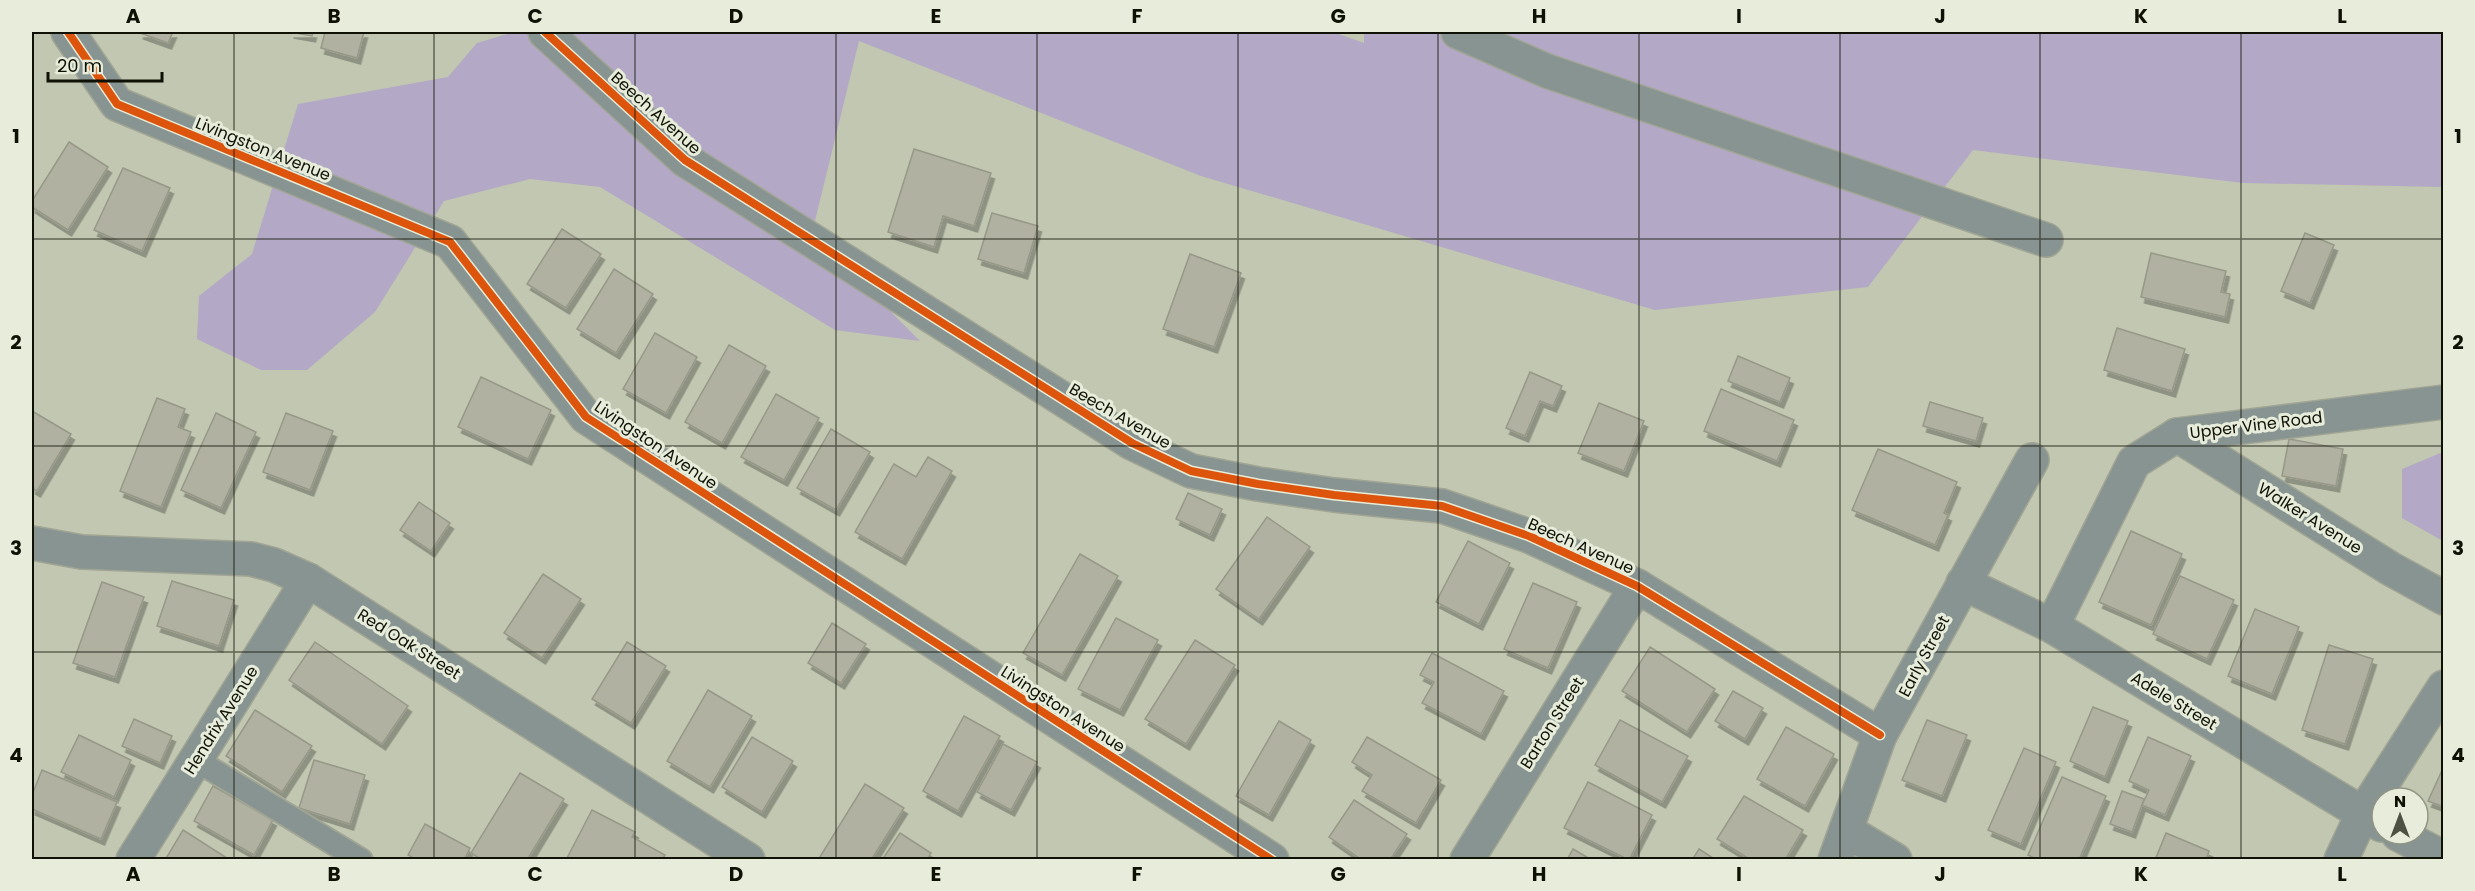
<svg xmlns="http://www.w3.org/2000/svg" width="2475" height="891" font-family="Poppins,sans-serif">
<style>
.green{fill:#b3a8c5}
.building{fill:#b0b1a0;stroke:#979888;stroke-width:1.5;filter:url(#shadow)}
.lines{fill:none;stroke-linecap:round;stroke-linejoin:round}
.service-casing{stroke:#a0a594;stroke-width:26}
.minor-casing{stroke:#a0a594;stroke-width:36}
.service{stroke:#889492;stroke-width:22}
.minor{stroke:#889492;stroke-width:33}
.cycleway-casing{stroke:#e7edda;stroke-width:11}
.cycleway{stroke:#dd550c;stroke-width:8}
.grid{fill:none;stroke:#0e1104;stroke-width:1.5;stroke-opacity:0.55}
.labels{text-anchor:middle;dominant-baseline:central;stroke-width:6;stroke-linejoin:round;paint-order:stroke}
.street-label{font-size:16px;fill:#0e1104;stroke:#e7edda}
.neatline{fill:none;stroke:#0e1104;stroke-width:2}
.grid-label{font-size:20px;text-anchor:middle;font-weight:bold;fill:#0e1104}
</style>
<defs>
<filter id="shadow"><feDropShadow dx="3.5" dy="6" stdDeviation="0" flood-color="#0004"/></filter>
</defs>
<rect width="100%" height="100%" fill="#c1c7b1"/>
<g class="green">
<polygon points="514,32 1333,32 1364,43 1364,32 2443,32 2443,187 2243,183 1973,150 1868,287 1655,310 1201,176 859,41 812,233 920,341 835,330 600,187 530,179 444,201 375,312 307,370 261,370 197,339 199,296 252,254 298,104 448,77 477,43"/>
<polygon points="2443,452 2444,541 2443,541 2402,518 2402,469"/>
</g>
<g class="building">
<polygon points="140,32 173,32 168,43 140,33"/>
<polygon points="290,32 313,32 312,36"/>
<polygon points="325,32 364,32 357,58 321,48"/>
<polygon points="69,142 108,167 68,230 32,207 32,201"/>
<polygon points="914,149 991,173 974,226 943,216 934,247 888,232"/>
<polygon points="123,168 170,188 142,251 94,230"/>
<polygon points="992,213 1038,226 1024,273 978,259"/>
<polygon points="562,229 601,254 566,308 527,284"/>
<polygon points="2305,233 2334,245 2310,303 2281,291"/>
<polygon points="2151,253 2226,271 2221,292 2230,294 2225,317 2141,297"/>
<polygon points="1190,254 1241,273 1214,347 1163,329"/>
<polygon points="614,269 653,294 616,353 577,329"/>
<polygon points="2117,328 2185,349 2172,391 2104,370"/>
<polygon points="655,333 697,357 666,413 623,389"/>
<polygon points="729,345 766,366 722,443 685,422"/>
<polygon points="1738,356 1790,378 1780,402 1728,381"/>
<polygon points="1530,372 1562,386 1553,406 1540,401 1525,436 1506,428"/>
<polygon points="481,377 551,410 528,459 458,427"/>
<polygon points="1721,389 1794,420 1777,461 1704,431"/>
<polygon points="776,394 819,418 784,480 741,457"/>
<polygon points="157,398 185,409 178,427 191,432 161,507 120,491"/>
<polygon points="1930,402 1983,418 1976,441 1923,426"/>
<polygon points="1599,403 1644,421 1624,471 1578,453"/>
<polygon points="32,411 71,434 37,491 32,488"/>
<polygon points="216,413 256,432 221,508 181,490"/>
<polygon points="286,413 333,431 310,490 263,472"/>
<polygon points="831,429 870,452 836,510 797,488"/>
<polygon points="2289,439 2343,449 2336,486 2282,476"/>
<polygon points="1878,449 1957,482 1944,513 1948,515 1935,545 1852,510"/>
<polygon points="928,457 952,471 902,559 855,532 894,464 916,477"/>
<polygon points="1188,493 1222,509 1210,535 1176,519"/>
<polygon points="419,502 450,523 431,551 400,530"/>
<polygon points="1267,517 1310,547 1259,619 1216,589"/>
<polygon points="2131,531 2182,554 2151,625 2099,602"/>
<polygon points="1468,541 1510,563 1479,624 1436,602"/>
<polygon points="1080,554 1118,576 1062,675 1023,653"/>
<polygon points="543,574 581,599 542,658 504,633"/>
<polygon points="2180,576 2234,600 2207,659 2153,634"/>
<polygon points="172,581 234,600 219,646 157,626"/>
<polygon points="102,582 144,597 115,677 73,663"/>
<polygon points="1533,583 1577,602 1548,668 1504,649"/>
<polygon points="2255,609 2299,627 2272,694 2228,676"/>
<polygon points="1116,618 1158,640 1120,710 1078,689"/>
<polygon points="832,623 866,644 841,683 808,663"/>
<polygon points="1195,640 1235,665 1186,744 1145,719"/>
<polygon points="315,642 408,706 382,744 289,680"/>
<polygon points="627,642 666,666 631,723 592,699"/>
<polygon points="2329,645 2373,659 2345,744 2302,730"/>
<polygon points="1650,647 1715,689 1687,732 1622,691"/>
<polygon points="1432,653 1504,691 1481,734 1422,703 1434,682 1420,675"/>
<polygon points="708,690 752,716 710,787 667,761"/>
<polygon points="1733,691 1763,708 1745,739 1715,721"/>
<polygon points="2093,707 2128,721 2105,777 2070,761"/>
<polygon points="255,710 312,746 282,792 226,756"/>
<polygon points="964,716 1000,736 958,811 923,791"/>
<polygon points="134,719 172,736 160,763 122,746"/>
<polygon points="1620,720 1688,756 1662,802 1595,765"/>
<polygon points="1927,720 1967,735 1942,796 1902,780"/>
<polygon points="1279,721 1311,740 1269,815 1236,796"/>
<polygon points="1786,727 1834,754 1805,806 1757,779"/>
<polygon points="79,735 131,760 114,797 61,772"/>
<polygon points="752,737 793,761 762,812 722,787"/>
<polygon points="1367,737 1441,780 1416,823 1362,791 1372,775 1352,762"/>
<polygon points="2148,737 2191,756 2165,815 2142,805 2149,790 2129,781"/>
<polygon points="1003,744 1037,762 1011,810 977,792"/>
<polygon points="2024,748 2056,762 2021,844 1988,830"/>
<polygon points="314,760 365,775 350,824 299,808"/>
<polygon points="2444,766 2444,807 2428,801"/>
<polygon points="42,770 117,802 101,839 32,809 32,795"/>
<polygon points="520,773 564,799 527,860 482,860 471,853"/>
<polygon points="2062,777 2106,796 2079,860 2039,860 2028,855"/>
<polygon points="1588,782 1652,815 1629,860 1564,828"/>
<polygon points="865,784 904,808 871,860 818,860"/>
<polygon points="213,786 273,820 254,855 194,821"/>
<polygon points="2122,791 2144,799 2132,832 2110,824"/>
<polygon points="1744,796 1803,830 1785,860 1751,860 1717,839"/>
<polygon points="1354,800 1407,834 1390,860 1362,860 1329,837"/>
<polygon points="592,810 635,832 632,837 665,855 662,860 566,860"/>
<polygon points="425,824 470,848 464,860 417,860 408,855"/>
<polygon points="183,830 230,860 165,860"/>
<polygon points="900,833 931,853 927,860 882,860"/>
<polygon points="2166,833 2209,851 2206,860 2155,860"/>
<polygon points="1573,849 1592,860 1567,860"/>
<polygon points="1699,849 1716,860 1692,860"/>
</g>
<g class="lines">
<g class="service-casing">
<polyline id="service" points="196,760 361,860"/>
</g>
<g class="minor-casing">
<g id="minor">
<polyline points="68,32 117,104 450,242 586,417 1272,860"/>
<polyline points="545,32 685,160 1132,443 1191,471 1258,484 1334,495 1442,506 1529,536 1637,586 1880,735"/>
<polyline points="1458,32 1547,71 2046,240"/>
<polyline points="2177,435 2391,569 2444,598"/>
<polyline points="32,543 82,552 251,559 274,565 308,580 748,860"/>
<polyline points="1963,583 2052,626 2382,825"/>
<polyline points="2052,626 2134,462 2177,435 2444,402"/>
<polyline points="1847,831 1895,860"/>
<polyline points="2398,834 2444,858"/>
<polyline points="133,860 308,580"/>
<polyline points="1467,860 1637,586"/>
<polyline points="1835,860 1880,735 2032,460"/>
<polyline points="2341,860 2362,815 2444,687"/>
</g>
</g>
<use href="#service" class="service"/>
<use href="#minor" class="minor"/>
<g class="cycleway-casing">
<g id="cycleway">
<polyline points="68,32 117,104 450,242 586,417 1272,860"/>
<polyline points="545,32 685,160 1132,443 1191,471 1258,484 1334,495 1442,506 1529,536 1637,586 1880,735"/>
</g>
</g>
<use href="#cycleway" class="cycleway"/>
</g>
<path class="grid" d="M234,32V860M434,32V860M635,32V860M836,32V860M1037,32V860M1238,32V860M1438,32V860M1639,32V860M1840,32V860M2040,32V860M2241,32V860M32,239H2444M32,446H2444M32,652H2444"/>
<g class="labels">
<g class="street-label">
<text transform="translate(656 113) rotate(42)">Beech Avenue</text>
<text transform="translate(263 149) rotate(22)">Livingston Avenue</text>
<text transform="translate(1120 416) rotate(30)">Beech Avenue</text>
<text transform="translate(2256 425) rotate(-7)">Upper Vine Road</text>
<text transform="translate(656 445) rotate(34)">Livingston Avenue</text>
<text transform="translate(2310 518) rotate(32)">Walker Avenue</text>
<text transform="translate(1581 546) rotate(24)">Beech Avenue</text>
<text transform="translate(409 644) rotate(32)">Red Oak Street</text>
<text transform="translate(1924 656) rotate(-62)">Early Street</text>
<text transform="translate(2174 701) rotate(31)">Adele Street</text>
<text transform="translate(1063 709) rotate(33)">Livingston Avenue</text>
<text transform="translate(221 720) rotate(-58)">Hendrix Avenue</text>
<text transform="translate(1552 723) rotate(-58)">Barton Street</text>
</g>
</g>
<rect width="2475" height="891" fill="none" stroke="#e7edda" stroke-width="66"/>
<g transform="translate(2400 816)"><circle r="28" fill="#e7edda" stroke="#909584" stroke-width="1.5"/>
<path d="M0-4.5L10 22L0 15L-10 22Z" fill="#4d5141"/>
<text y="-9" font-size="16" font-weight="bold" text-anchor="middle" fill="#0e1104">N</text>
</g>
<path d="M48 72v9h114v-9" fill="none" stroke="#0e1104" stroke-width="3"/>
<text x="57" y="72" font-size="18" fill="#0e1104" stroke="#e7edda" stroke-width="4.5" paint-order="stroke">20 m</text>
<rect x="33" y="33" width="2409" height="825" class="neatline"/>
<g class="grid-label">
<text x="133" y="23">A</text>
<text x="334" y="23">B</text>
<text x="535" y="23">C</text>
<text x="736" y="23">D</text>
<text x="936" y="23">E</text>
<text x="1137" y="23">F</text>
<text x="1338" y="23">G</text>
<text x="1539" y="23">H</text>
<text x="1739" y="23">I</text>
<text x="1940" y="23">J</text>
<text x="2141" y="23">K</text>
<text x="2342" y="23">L</text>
<text x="16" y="143">1</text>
<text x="2458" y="143">1</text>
<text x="16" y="349">2</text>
<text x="2458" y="349">2</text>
<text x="16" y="555">3</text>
<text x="2458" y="555">3</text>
<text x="16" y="762">4</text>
<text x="2458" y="762">4</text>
<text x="133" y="881">A</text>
<text x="334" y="881">B</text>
<text x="535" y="881">C</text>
<text x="736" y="881">D</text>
<text x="936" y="881">E</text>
<text x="1137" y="881">F</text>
<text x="1338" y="881">G</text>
<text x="1539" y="881">H</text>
<text x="1739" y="881">I</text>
<text x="1940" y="881">J</text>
<text x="2141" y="881">K</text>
<text x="2342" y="881">L</text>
</g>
</svg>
